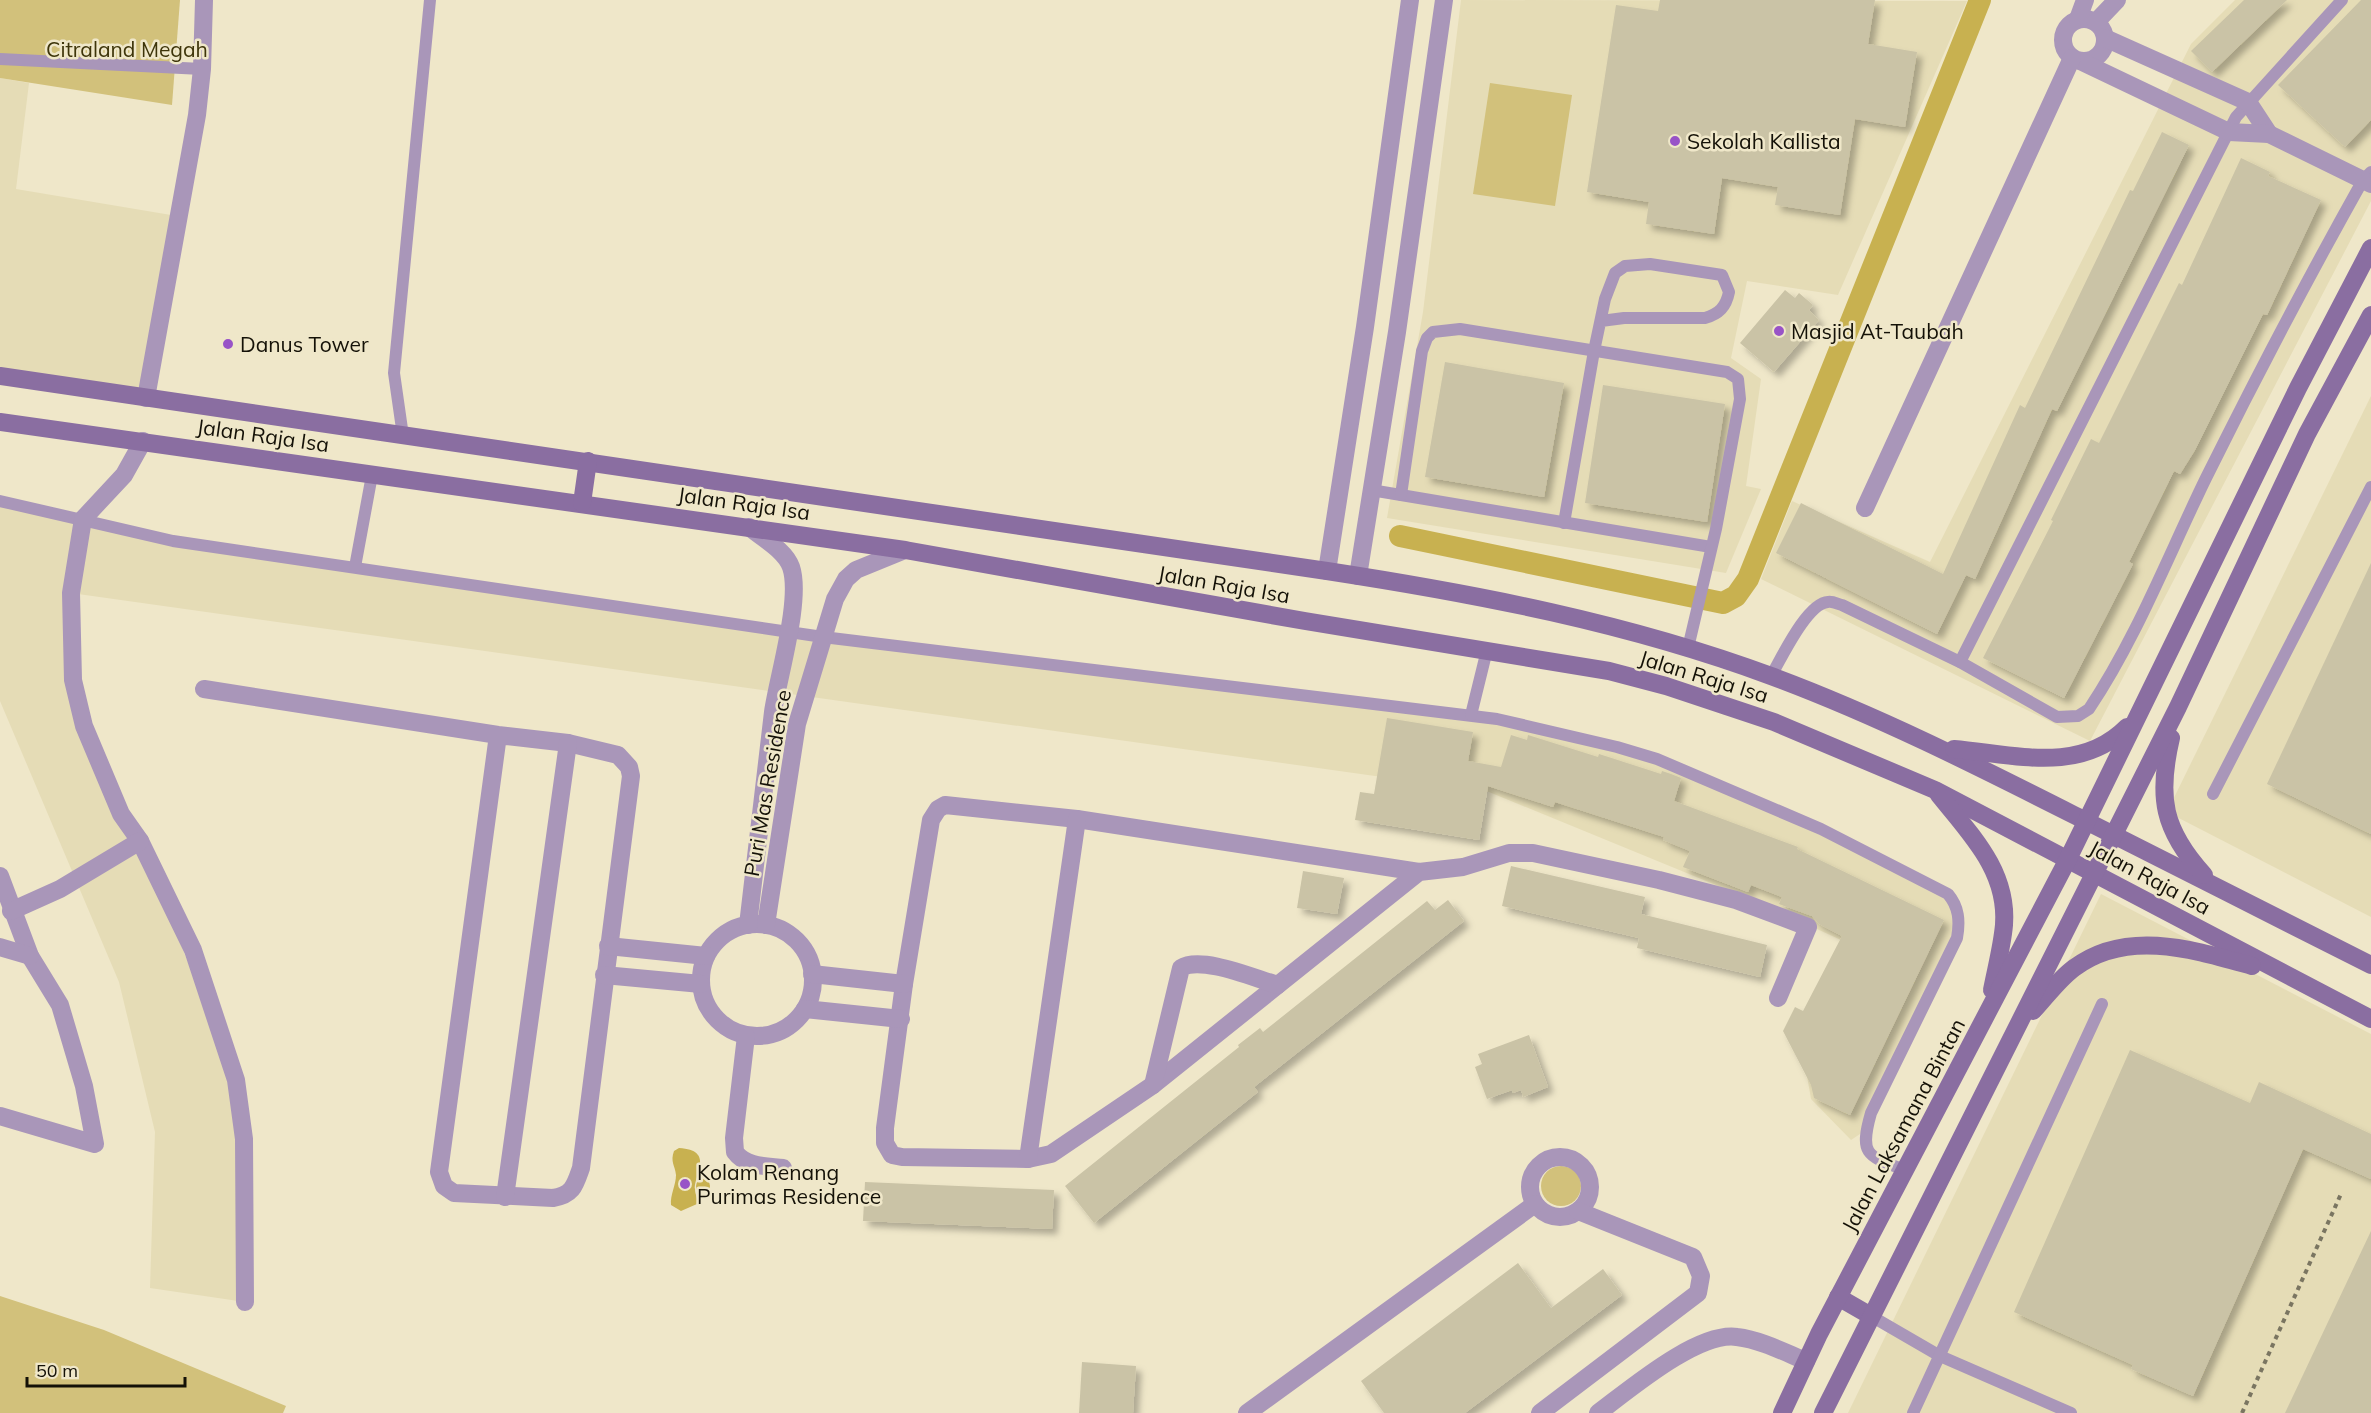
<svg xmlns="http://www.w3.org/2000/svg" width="2371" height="1413" font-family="Mulish,sans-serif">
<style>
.built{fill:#e5dcb6}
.green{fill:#d2c17b}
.water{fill:#c8b150}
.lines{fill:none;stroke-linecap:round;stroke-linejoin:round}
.canal{stroke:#c8b150;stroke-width:22}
.building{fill:#cac3a6;filter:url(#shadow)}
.path{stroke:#7a7561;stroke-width:4;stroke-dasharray:4.5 4.5;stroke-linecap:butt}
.lane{stroke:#a996b9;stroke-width:12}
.street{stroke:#a996b9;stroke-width:18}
.secondary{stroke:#8a6ea1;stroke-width:18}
.poi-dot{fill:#9853c7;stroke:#efe7c9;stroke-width:2}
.labels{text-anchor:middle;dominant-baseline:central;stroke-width:5;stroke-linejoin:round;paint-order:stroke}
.park-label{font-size:21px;fill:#3e350a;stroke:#efe7c9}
.poi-label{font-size:21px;fill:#141107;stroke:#efe7c9;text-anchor:start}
.street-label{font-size:21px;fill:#141107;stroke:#efe7c9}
</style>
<defs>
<filter id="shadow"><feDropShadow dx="5.5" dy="5.5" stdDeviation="3" flood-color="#0004"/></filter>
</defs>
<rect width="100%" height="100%" fill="#efe7c9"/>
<g class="built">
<polygon points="1461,0 1967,1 1838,295 1747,281 1731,358 1761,379 1746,486 1761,489 1726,573 1387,518 1423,312"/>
<polygon points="2235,0 2371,0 2371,201 2090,741 1761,579 1792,501 1930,562 2191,44"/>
<polygon points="0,78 29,83 16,189 177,216 146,398 0,376"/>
<polygon points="2371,396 2371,917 2167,812"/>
<polygon points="0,501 103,525 788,631 1471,715 1657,759 1948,894 1959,925 1866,1130 1851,1140 1811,1099 1807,1076 1869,953 1767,906 1489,792 71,593 73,680 236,1080 245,1302 150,1288 155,1132 119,982 0,701"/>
<polygon points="2101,894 2371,1034 2371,1413 1848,1413"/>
</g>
<g class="green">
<polygon points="0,0 180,0 172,105 0,78"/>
<polygon points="1490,83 1572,95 1555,206 1473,194"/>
<circle cx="1561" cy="1186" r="20"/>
<polygon points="0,1296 104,1330 286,1406 283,1413 0,1413"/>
</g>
<g class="water">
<path d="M679,1148C715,1150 694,1175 695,1189C695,1195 698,1197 697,1204L681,1211L671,1205C670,1195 676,1185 676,1175C675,1165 670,1162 674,1151Z"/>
<circle cx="703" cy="1186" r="7"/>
</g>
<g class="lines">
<polyline class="canal" points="1400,536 1723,603 1736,596 1748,579 1980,0"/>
</g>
<g class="building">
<polygon points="1660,0 1875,0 1868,44 1917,52 1905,127 1855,119 1840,215 1775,205 1778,187 1722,178 1714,234 1646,224 1649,202 1587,192 1616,5 1658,11"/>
<polygon points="2244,0 2287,0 2212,72 2191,51"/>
<polygon points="2361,0 2371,0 2371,120 2345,147 2278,85"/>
<polygon points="2162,132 2189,145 2057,411 2052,409 1975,579 1966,575 1937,634 1776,553 1801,503 1943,574 2020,405 2025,408 2130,190 2133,191"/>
<polygon points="2241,158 2270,172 2268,176 2321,200 2267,315 2263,314 2195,450 2180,474 2174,471 2129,562 2133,564 2064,698 1983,658 2053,521 2051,520 2091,439 2099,443 2179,283 2182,285"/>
<polygon points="1785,290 1795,298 1799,293 1813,305 1809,310 1819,320 1774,372 1740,343"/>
<polygon points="1445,362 1564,383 1544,497 1425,477"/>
<polygon points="1603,385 1725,404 1707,522 1585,503"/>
<polygon points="2371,563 2371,834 2267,784"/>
<polygon points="1387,718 1473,732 1468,761 1501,767 1511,735 1527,740 1528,735 1598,757 1599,754 1661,774 1662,771 1671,774 1681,778 1674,801 1798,847 1797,849 1944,920 1850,1115 1814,1098 1811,1085 1783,1031 1795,1007 1803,1011 1842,936 1819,924 1812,916 1779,904 1782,897 1751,885 1748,892 1683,867 1690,851 1663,840 1664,837 1555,802 1553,807 1488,786 1479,840 1355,820 1360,792 1374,794"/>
<polygon points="1511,866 1645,897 1641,914 1767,945 1760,977 1637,948 1639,938 1502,906"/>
<polygon points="1303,871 1344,878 1337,914 1297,908"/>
<polygon points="1448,900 1464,921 1254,1087 1258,1092 1094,1223 1065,1186 1239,1047 1238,1045 1260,1028 1263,1032 1427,901 1435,910"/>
<polygon points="1529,1035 1548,1087 1523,1097 1521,1090 1513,1093 1512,1090 1487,1099 1475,1067 1482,1064 1478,1054"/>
<polygon points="2130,1050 2250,1103 2259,1082 2371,1134 2371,1179 2303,1149 2193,1396 2131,1369 2133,1365 2014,1312"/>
<polygon points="865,1182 1054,1190 1052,1229 863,1221"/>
<polygon points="2371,1231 2371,1413 2285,1413"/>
<polygon points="1518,1263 1551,1308 1603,1269 1622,1295 1465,1413 1384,1413 1361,1381"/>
<polygon points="1082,1362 1136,1366 1133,1413 1079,1413"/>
</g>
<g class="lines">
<polyline class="path" points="2242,1413 2341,1194"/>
<g class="lane">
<polyline points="0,59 202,69"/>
<polyline points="403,436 394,373 430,0"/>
<polyline points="1371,490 1711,547"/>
<polyline points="1401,495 1422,351 1427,338 1433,332 1460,329 1727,372 1738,379 1740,399 1716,529 1688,648"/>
<path d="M0,501L173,541L823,637L1497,719L1617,747L1657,759L1821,829L1948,894C1959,907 1960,921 1957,938L1871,1113C1859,1155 1867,1156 1905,1170"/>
<path d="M1564,523L1594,351L1605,299L1615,273L1625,266L1650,264L1722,275L1729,292C1726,307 1719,314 1705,318H1624L1601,321"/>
<polyline points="355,567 372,475"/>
<polyline points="1960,662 2236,117 2342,0"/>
<path d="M1771,676C1781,659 1807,603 1828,602C1832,601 1838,604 1842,605L1960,662L2057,717L2078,716L2089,709C2137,637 2168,556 2206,478C2256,377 2308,278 2363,180L2371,172"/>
<polyline points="1471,715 1487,650"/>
<polyline points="2213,794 2371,487"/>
<polyline points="1871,1316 1940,1356 2071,1413"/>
<polyline points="1913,1413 2102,1004"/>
</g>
<g class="street">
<circle cx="2084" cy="40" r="21"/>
<polyline points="2078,19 2085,0"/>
<polyline points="2096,22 2117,0"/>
<polyline points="2105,38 2248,102 2269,134"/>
<polyline points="2080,61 2229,132 2269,134 2371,184"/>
<polyline points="146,398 197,115 202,69 204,0"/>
<polyline points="143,441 124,475 83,519 71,593 73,680 84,726 121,814 140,841 193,950 236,1080 244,1139 245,1302"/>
<polyline points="1865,508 2072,58"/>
<polyline points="1327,571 1365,327 1410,0"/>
<polyline points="1358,576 1397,332 1444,0"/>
<path d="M204,689L498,735L568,743L618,755L629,767L631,776L581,1168C575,1185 573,1195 553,1198L454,1193L444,1186L439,1172L498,735"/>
<polyline points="1419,872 1153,1085 1051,1154 1028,1159 902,1157 892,1155 885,1143 885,1128 904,984 931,820 938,809 945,805 1077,819 1419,872 1463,867 1509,853 1533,853 1659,880 1736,900 1808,927 1778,998"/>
<polyline points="0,876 30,956 60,1005 84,1086 95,1144 0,1116"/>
<polyline points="11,911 60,889 140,841"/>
<circle cx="757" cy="980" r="56"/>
<path d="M748,925C757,854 764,783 773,712C778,677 802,599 791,567C785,550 762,538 749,527"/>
<polyline points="766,925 797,724 835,599 846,579 856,570 905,550"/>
<polyline points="608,946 706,956"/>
<polyline points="0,947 30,956"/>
<polyline points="812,974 904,984"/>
<polyline points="604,975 701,984"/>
<polyline points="805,1009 901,1019"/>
<path d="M746,1036L734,1138L735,1152C746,1167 766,1166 783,1168"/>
<path d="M1153,1085L1181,968C1201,955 1256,979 1278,985"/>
<circle cx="1560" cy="1187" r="30"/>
<polyline points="1028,1159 1077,819"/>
<polyline points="505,1197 568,743"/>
<polyline points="1247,1413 1535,1204"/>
<polyline points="1540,1413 1698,1293 1701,1276 1693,1257 1578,1211"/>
<path d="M1598,1413C1629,1390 1698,1331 1737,1337C1761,1340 1784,1352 1806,1361"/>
</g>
<g class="secondary">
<path d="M0,376L1327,571C1477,594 1628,623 1771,676C1879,716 1981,768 2084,820C2180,868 2275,917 2371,965"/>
<polyline points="0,422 905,550 1305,621 1609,671 1666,686 1774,722 1935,790 2371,1019"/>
<polyline points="582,503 588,461"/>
<path d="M2171,738C2157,797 2163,830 2204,875"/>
<path d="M1954,749C2012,754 2080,775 2127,727"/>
<path d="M1939,795C1971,835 2008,871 2004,925C2002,947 1996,969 1992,990"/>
<path d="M2033,1011C2046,997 2058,980 2074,968C2127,928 2195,950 2252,966"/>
<polyline points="1838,1297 1871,1316"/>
<polyline points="1782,1413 1819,1334 2068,859 2298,388 2371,248"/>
<polyline points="1823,1413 2178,707 2307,434 2371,315"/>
</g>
</g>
<g class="poi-dot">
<circle cx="1675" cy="141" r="6"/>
<circle cx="1779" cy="331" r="6"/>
<circle cx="228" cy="344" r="6"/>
<circle cx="685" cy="1184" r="6"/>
</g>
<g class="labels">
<g class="park-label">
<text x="127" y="49">Citraland Megah</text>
</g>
<g class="poi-label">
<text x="1687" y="141">Sekolah Kallista</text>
<text x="1791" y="331">Masjid At-Taubah</text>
<text x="240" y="344">Danus Tower</text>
<text x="697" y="1172">Kolam Renang<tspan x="697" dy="24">Purimas Residence</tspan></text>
</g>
<g class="street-label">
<text transform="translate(263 435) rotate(8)">Jalan Raja Isa</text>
<text transform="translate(744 503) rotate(8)">Jalan Raja Isa</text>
<text transform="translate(1224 584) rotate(10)">Jalan Raja Isa</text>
<text transform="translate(1704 676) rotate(17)">Jalan Raja Isa</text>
<text transform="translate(767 783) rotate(-80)">Puri Mas Residence</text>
<text transform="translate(2150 877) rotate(28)">Jalan Raja Isa</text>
<text transform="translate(1903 1125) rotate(-62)">Jalan Laksamana Bintan</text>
</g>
</g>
<path d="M27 1377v9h158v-9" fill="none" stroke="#141107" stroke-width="3"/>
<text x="36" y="1377" font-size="18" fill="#141107" stroke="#efe7c9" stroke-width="4.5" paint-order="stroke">50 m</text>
</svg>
